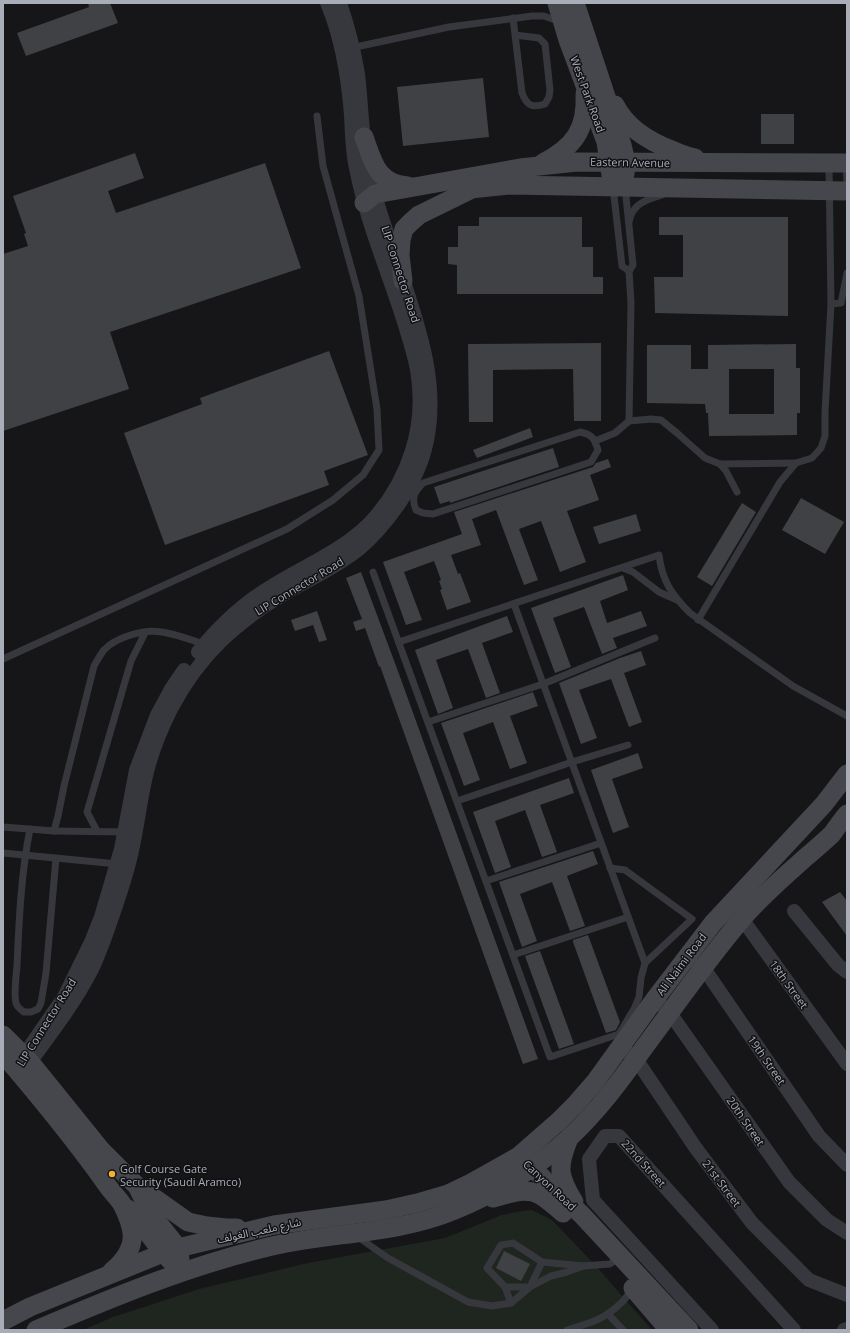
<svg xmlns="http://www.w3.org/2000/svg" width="850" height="1333" font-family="'Open Sans','Noto Sans Arabic',sans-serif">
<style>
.green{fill:#1e261f}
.building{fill:#404145;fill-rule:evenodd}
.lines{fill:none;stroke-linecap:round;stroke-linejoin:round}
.lane{stroke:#37383d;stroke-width:7}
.street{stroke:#37383d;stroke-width:14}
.secondary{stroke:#45474d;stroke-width:19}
.poi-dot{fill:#f2b134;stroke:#111113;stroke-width:1.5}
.labels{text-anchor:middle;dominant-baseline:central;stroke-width:3;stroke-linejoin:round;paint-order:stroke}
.street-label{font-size:11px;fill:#a8adb8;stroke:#111113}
.poi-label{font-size:11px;fill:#a8adb8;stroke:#111113;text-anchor:start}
</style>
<rect width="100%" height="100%" fill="#161618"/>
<polygon class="green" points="532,1210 552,1220 596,1266 652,1330 83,1330 113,1317 199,1289 308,1263 445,1238 502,1215 522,1211"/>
<g class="building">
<polygon points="88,3 110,3 118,23 26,56 17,33 89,7"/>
<polygon points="483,78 489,137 403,146 397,87"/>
<rect x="761" y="114" width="33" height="30"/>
<polygon points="135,153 144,178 108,191 116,213 265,163 301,268 110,332 129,389 3,431 3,254 28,246 24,234 26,233 13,196"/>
<polygon points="479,217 582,217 582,247 593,247 593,277 603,277 603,294 457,294 457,265 448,264 448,247 458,247 458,226 479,226"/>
<polygon points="659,217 788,217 788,316 655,313 654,277 683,277 683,235 659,235"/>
<polygon points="601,343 601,421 574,421 573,369 493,370 493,422 469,422 468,344"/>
<path d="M796,344V368H800V413H797V435L709,436L708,413H706L705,404L647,403V345H691V369H708V345ZM729,369H774V414H729Z"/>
<polygon points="329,351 368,455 324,471 329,485 165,545 124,433 202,404 200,398"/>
<polygon points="530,428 533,437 477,458 473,450"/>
<polygon points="553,448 559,467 450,503 450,501 440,504 434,487"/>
<polygon points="608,459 611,467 590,475 599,500 567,511 586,562 560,572 541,521 519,529 538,580 524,585 496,510 472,519 481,545 451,555 458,574 460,573 471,602 447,610 440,590 442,589 439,581 441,580 434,561 404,572 422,620 406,625 383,562 462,534 454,512 593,467 596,463"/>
<polygon points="801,498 844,522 825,554 782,530"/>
<polygon points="742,503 756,512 712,586 697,577"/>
<polygon points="636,514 641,531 599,544 593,527"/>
<polygon points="361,572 399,674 538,1059 523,1064 380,666 379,667 365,628 356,631 353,622 362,619 346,578"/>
<polygon points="623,575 628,590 600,601 607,623 641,611 647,626 613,638 617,648 602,654 584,607 553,618 571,667 555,673 531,608"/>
<polygon points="317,611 327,640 319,642 313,625 295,631 291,620"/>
<polygon points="507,616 513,632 482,643 500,693 486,698 468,649 436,660 453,708 438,714 415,650"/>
<polygon points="641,651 646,665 624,673 642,722 629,727 611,679 579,690 597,738 581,744 559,683 620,658"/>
<polygon points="533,692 538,706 510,716 527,763 510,769 493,722 463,733 480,780 464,786 441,723"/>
<polygon points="638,753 643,768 612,779 629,827 613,833 591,770"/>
<polygon points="569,778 574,793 540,805 557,852 542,857 525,810 495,821 511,867 495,873 473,812"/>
<polygon points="593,851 598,864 567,876 585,926 570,931 552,882 520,894 537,941 522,947 499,882"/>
<polygon points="840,892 847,901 847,936 822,902"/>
<polygon points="588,935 620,1022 616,1030 606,1033 573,942 573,940"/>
<polygon points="540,951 574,1044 559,1049 525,956"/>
<polygon points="504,1251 530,1264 521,1281 496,1268"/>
</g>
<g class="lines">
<g class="lane">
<path d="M513,18L522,93C527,106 532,108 545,104L549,97L550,90L545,44L539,38L515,35"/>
<polyline points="351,48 449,27 532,16 544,16 561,22"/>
<polyline points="846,163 847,181"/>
<polyline points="613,187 622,266 629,271 633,265 625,187"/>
<path d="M629,222C630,218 631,213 634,210C640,201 653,198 662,195"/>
<polyline points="831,304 841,303 847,273"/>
<polyline points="629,421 651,419 661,420 677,433 705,458 720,464 796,463"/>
<path d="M580,432C593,435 594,438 598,450L591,462L433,514L423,513L416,510C411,497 414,493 423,483Z"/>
<polyline points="595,441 615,433 629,421 631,303 629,271"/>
<polyline points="720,464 726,471 737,492"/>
<polyline points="623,568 633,572 659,592 677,600"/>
<polyline points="373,572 550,1057 619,1034 634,1009 639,997 641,978 645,963 692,919 625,870 610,868"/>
<polyline points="514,604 645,963"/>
<polyline points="698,620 780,482 796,463 812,458 821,448 825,436 825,412 831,304 829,164"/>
<path d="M399,642L659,555C662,581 672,595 690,613L793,686L847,716"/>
<polyline points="3,659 287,529 333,500 363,475 379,450 377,409 359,296 323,166 317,116"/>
<polyline points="428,722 543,684 655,638"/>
<polyline points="457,801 572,762 628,745"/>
<path d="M3,827L54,831L58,816L64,786L94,666C97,661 100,655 104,650C116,637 144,629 161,632C176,634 192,640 206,645"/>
<path d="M30,829C21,874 19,921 17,966C16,975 14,995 16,1003C17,1007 21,1010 24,1012H31L38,1009L41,1003L46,973L56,858"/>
<polyline points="54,831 125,832"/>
<polyline points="97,831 87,812 131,661 145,633"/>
<polyline points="3,853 118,864"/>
<polyline points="486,881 601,843"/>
<polyline points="513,955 628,917"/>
<polyline points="358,1237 388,1258 468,1302 492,1306 511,1303 530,1287 551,1276 567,1272 583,1266"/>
<polyline points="542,1262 530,1287 505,1287 487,1268 501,1245 513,1243 542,1262 583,1266 610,1264 620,1257"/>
<polyline points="505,1287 511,1303"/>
<polyline points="608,1314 623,1330"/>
<path d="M567,1330C589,1323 604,1320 621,1303C626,1298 629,1295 630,1288"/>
</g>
<g class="street">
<path d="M198,652C219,626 243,603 272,586C307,564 349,548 376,516C409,477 425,427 418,377C416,358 409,340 404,322C388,271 366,221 356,168C352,151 352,133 351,115C348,77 342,38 327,3"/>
<polyline points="794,911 838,965 847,972"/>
<polyline points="737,912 847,1064"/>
<polyline points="696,962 703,967 819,1136 847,1165"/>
<polyline points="655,999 670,1013 789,1182 827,1220 847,1233"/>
<polyline points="629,1053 636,1059 695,1147 752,1223 809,1280 847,1295"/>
<polyline points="22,1058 64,997 91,942 101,917 121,849 136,770 157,715 171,689 184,670"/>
<path d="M21,1066L30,1062C52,1032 74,1004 91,971C96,962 99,952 103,943C112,918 121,893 128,867C137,836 139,803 147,772C152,751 162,727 171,709C200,654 237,621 291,590C314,577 338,566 359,549C375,536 387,521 399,504C410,487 420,469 425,449C440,392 422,336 404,282C392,247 379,213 370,177C362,144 362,108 358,74C354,50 348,26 340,3"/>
<polyline points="712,1330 593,1200 589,1159 605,1136 619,1136 794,1330"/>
<polyline points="844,1330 847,1329"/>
</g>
<g class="secondary">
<polyline points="557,3 568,40 606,142 611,175"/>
<polyline points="575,3 622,145 626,162 625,174"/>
<path d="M615,105C627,129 650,142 674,151C681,154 688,157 695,158"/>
<path d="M364,137C373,162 377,184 408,186"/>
<path d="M543,163C574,147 587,129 585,94"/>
<polyline points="470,189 509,185 847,191"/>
<polyline points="364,203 375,194 520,168 577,162 847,163"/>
<polyline points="403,281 400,255 401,240 404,229 411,222 419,215 474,188"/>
<polyline points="3,1035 30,1062 101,1150 136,1185 188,1222 207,1226 226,1228 237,1228"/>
<path d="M3,1054C39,1096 75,1140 107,1185C111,1191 119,1199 122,1204C126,1212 131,1223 132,1233C134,1248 123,1262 112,1271"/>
<path d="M569,1138C557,1167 558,1176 574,1202"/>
<polyline points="523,1159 532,1167 559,1195 581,1214 689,1330"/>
<polyline points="138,1188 151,1214 178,1248 180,1259"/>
<path d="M493,1198C508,1194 526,1187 540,1195C548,1200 556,1207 563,1213"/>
<path d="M128,1209C144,1225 155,1245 171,1261"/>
<polyline points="633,1288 669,1330"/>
<polyline points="3,1321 30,1307 163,1253 178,1248 274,1225 386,1210 417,1203 448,1194 471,1183 519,1156 559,1121 575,1105 595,1082 655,999 713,923 824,804 847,774"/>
<path d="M36,1330C111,1298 188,1266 268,1247C330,1232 395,1235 455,1210C493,1195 539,1166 569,1138C598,1111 621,1080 643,1049C675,1006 706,961 741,920C760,897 783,878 806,857C814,850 824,842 832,834C837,827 842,820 847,814"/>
</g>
</g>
<circle class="poi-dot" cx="112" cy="1174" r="4"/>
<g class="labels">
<g class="street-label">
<text transform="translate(588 94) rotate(70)">West Park Road</text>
<text transform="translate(630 162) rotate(1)">Eastern Avenue</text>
<text transform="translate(401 274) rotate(72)">LIP Connector Road</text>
<text transform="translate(299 586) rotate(-31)">LIP Connector Road</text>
<text transform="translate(681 964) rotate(-53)">Ali Naimi Road</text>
<text transform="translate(789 984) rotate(54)">18th Street</text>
<text transform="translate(46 1022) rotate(-58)">LIP Connector Road</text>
<text transform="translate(767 1060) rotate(55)">19th Street</text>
<text transform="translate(746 1121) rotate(55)">20th Street</text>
<text transform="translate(644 1163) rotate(48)">22nd Street</text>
<text transform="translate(722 1183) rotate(53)">21st Street</text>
<text transform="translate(550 1185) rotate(43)">Canyon Road</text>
<text transform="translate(259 1230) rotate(-12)">شارع ملعب الغولف</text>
</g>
<g class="poi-label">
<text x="120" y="1168">Golf Course Gate<tspan x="120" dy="13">Security (Saudi Aramco)</tspan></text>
</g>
</g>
<rect width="850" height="1333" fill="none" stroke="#a8adb8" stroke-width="8"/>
</svg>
